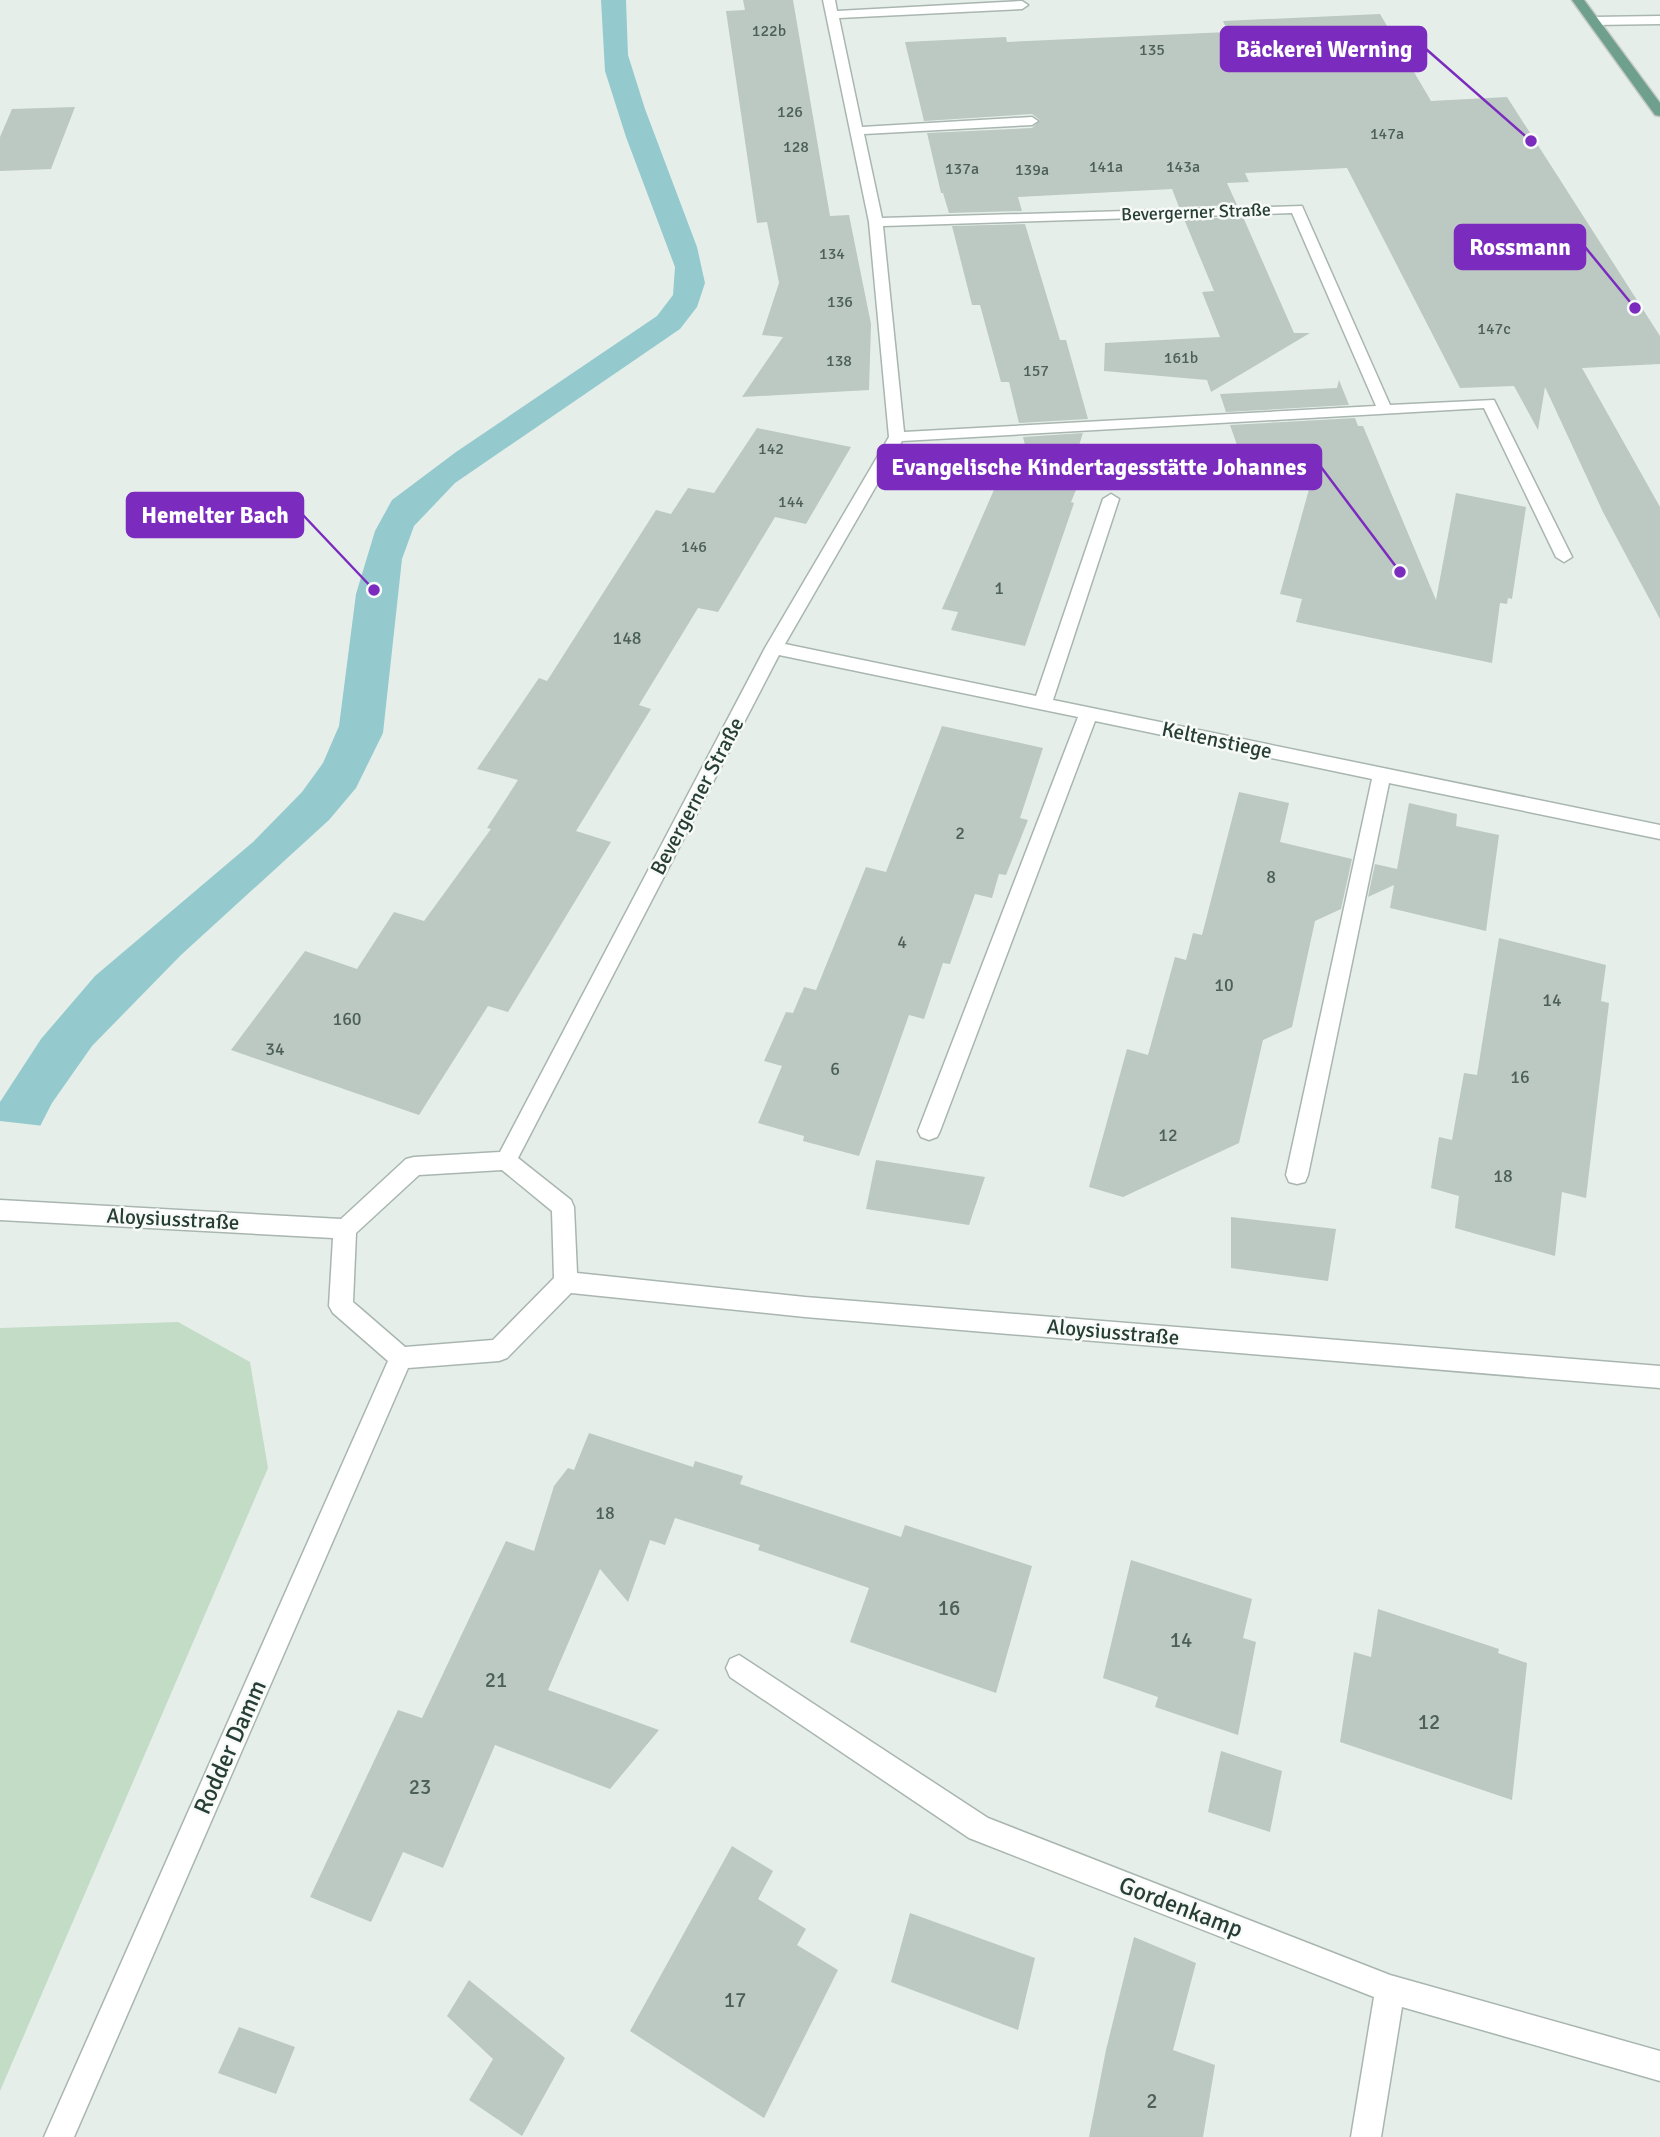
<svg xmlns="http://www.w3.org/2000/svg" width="1660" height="2137" font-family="Signika,sans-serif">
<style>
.green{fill:#c2dcc6}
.water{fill:#94cacd}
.pier{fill:#e6eeea}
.building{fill:#bcc8c2}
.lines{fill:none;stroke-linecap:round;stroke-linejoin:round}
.minor-casing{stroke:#a9b6b0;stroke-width:3}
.major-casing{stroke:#c3c9c6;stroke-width:3}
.minor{fill:#fff;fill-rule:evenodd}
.major{fill:#6f9f8d;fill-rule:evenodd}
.labels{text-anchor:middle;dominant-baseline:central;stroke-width:5;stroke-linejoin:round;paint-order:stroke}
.far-number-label{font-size:16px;fill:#4c6058}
.far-street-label{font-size:18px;fill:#273e35;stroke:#f7faf8}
.number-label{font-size:18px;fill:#4c6058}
.street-label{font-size:21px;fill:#273e35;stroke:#f7faf8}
.near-number-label{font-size:21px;fill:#4c6058}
.near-street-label{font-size:24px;fill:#273e35;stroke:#f7faf8}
.leader{fill:none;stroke:#7b2cbf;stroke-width:2.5}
.callout-dot{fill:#7b2cbf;stroke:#f7faf8;stroke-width:2.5}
.callout{fill:#7b2cbf;stroke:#7b2cbf;stroke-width:2.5}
.callout-label{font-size:23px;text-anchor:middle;font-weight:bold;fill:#fff}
</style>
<rect width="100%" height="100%" fill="#e6eeea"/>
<polygon class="green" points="178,1322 250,1362 268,1468 0,2091 0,1328"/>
<polygon class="water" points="601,0 626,0 628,55 645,109 697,247 705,283 697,307 680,329 455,483 414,526 402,559 383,733 356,788 329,820 181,955 92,1046 52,1103 0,1204 0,1102 41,1039 95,976 253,842 302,792 323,763 339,726 356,594 375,531 392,500 456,452 657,316 673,295 675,267 626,137 605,71"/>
<polygon class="pier" points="0,1121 44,1126 0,1208"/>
<g class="building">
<polygon points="743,0 793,0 830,216 849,215 871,324 869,390 742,397 783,337 762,335 779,283 767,222 757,223 726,11 745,10"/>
<polygon points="1380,14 1431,101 1507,97 1660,336 1660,364 1582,368 1660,507 1660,619 1603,512 1545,387 1538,430 1514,386 1460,388 1347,168 1245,173 1249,182 1227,183 1237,205 1179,207 1172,189 1018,197 1022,211 949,213 943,193 941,193 927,133 1032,128 1040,120 1032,114 924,121 905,42 1006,37 1007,42 1228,32 1223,21"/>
<polygon points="75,107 51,169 0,171 0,137 12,109"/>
<polygon points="1243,217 1294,333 1310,333 1211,392 1207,380 1104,371 1105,343 1220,337 1202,292 1214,291 1184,219"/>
<polygon points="1025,224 1060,340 1066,340 1088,419 1019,423 1009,382 1001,382 980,305 972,305 952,226"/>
<polygon points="1339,380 1349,405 1226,412 1220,394 1337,388"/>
<polygon points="1355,418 1358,426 1363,426 1436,600 1456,493 1526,507 1512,599 1508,598 1507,604 1500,603 1492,663 1296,622 1302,599 1280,594 1316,464 1274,466 1266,444 1237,445 1230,425"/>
<polygon points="757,428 851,447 806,524 775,517 718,612 698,608 639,705 651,709 576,831 611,842 508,1012 488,1006 419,1115 231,1050 305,951 357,969 394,912 424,921 491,829 487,828 518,780 477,769 539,678 547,681 656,510 671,514 688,488 714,493"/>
<polygon points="1083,433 1065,488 1076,490 1071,502 1074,503 1025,646 951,630 958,612 942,609 1000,476 1034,482 1023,437"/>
<polygon points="942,726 1043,748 1020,818 1028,820 1006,875 999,874 992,898 975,894 950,964 943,963 924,1019 909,1015 859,1156 803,1141 804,1136 758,1123 782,1066 764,1061 786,1012 793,1013 804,987 816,990 866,867 886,872"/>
<polygon points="1239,792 1289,803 1280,842 1352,859 1341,909 1315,921 1292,1027 1263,1040 1239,1143 1123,1197 1089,1187 1127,1049 1148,1055 1175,957 1186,960 1193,933 1202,935"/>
<polygon points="1409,803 1457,814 1456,826 1499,835 1486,931 1390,908 1394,885 1368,897 1375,864 1397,869"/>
<polygon points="1499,938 1606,965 1601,1001 1609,1003 1586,1198 1562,1192 1555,1256 1455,1228 1459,1196 1431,1188 1439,1137 1452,1140 1464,1073 1477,1075"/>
<polygon points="876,1160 985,1177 969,1225 866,1209"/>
<polygon points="1231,1217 1336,1229 1328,1281 1231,1268"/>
<polygon points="589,1433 693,1467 695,1461 743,1476 740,1484 901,1537 905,1525 1032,1566 996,1693 850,1642 869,1588 758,1550 760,1545 675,1518 665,1545 650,1540 628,1602 600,1569 548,1690 659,1730 610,1789 495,1745 443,1868 403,1852 371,1922 310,1897 398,1710 422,1718 506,1541 534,1551 554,1486 568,1468 574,1470"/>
<polygon points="1131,1560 1252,1599 1243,1638 1256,1642 1238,1735 1155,1707 1158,1697 1103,1678"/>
<polygon points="1378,1609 1499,1649 1498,1653 1527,1663 1512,1800 1340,1742 1354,1652 1371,1657"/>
<polygon points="1221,1751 1282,1771 1270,1832 1208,1812"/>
<polygon points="732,1846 773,1871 758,1899 806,1929 797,1945 838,1970 764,2118 630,2031"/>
<polygon points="910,1913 1035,1958 1018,2030 891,1982"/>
<polygon points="1134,1937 1196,1963 1173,2050 1215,2065 1203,2137 1089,2137 1106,2050"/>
<polygon points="469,1980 565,2058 522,2136 469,2100 493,2059 447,2016"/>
<polygon points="239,2027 295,2047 276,2094 218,2073"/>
</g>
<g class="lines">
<g class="minor-casing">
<g id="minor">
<path d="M823,0H835L837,11L1022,1L1028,5L1022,9L839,18L862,127L1032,117L1038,121L1032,125L864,134L882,218L1302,206L1390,405L1494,400L1572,557L1564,562L1556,557L1484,408L902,441L785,644L1036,696L1103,499L1111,494L1119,499L1053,700L1660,825V839L1389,783L1308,1175L1305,1182L1297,1184L1289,1182L1286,1175L1372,779L1095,721L940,1131L937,1137L929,1140L921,1137L918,1131L1078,717L779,655L518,1158L571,1200L574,1207L577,1273L805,1297L1660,1366V1388L805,1317L571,1293L507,1358L499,1361L408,1368L74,2137H44L388,1361L333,1313L329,1306L333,1238L0,1220V1200L341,1219L406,1159L414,1157L500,1152L765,648L889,437L869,222ZM1292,213L1376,406L904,432L883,226ZM502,1170L552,1211L554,1278L493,1340L405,1347L353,1302L356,1233L419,1175Z"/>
<polygon points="1660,16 1660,24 1594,25 1588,21 1594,17"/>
<polygon points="739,1655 988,1818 1390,1975 1660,2051 1660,2081 1402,2007 1381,2137 1351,2137 1374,1997 969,1838 730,1677 726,1668 730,1659"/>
</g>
</g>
<g class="major-casing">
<polygon id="major" points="1572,0 1584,0 1660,103 1660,116 1655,115"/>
</g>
<use href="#minor" class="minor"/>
<use href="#major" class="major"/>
</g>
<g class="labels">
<g class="far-number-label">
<text x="769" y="31">122b</text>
<text x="1152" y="50">135</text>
<text x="790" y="112">126</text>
<text x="1387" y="134">147a</text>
<text x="796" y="147">128</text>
<text x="1106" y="167">141a</text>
<text x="1183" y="167">143a</text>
<text x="962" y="169">137a</text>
<text x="1032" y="170">139a</text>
<text x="832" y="254">134</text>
<text x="840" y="302">136</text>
<text x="1494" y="329">147c</text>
<text x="1181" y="358">161b</text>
<text x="839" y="361">138</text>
<text x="1036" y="371">157</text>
<text x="771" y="449">142</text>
<text x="791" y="502">144</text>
<text x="694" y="547">146</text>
</g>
<g class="far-street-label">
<text transform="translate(1196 212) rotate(-2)">Bevergerner Straße</text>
</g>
<g class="number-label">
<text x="999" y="588">1</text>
<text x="627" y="638">148</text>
<text x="960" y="833">2</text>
<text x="1271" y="877">8</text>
<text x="902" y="942">4</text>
<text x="1224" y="985">10</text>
<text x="1552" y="1000">14</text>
<text x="347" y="1019">160</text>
<text x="275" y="1049">34</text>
<text x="835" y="1069">6</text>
<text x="1520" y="1077">16</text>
<text x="1168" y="1135">12</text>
<text x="1503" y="1176">18</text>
<text x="605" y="1513">18</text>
</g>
<g class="street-label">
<text transform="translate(1217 740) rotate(12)">Keltenstiege</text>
<text transform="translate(697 796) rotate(-62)">Bevergerner Straße</text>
<text transform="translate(173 1219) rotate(3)">Aloysiusstraße</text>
<text transform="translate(1113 1332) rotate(5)">Aloysiusstraße</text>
</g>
<g class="near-number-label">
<text x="949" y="1608">16</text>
<text x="1181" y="1640">14</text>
<text x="496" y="1680">21</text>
<text x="1429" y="1722">12</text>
<text x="420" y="1787">23</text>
<text x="735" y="2000">17</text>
<text x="1152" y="2101">2</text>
</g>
<g class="near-street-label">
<text transform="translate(230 1747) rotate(-66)">Rodder Damm</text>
<text transform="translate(1181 1907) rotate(21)">Gordenkamp</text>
</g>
</g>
<path class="leader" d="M1531 141L1426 49M1635 308L1585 247M1400 572L1321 467M374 590L303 515"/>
<g class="callout-dot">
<circle cx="1531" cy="141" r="7"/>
<circle cx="1635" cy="308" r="7"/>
<circle cx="1400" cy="572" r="7"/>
<circle cx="374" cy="590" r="7"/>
</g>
<g class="callout">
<rect x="1221" y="27" width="205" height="44" rx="7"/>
<rect x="1455" y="225" width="130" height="44" rx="7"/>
<rect x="878" y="445" width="443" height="44" rx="7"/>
<rect x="127" y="493" width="176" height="44" rx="7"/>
</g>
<g class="callout-label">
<text x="1324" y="57">Bäckerei Werning</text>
<text x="1520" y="255">Rossmann</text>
<text x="1099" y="475">Evangelische Kindertagesstätte Johannes</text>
<text x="215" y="523">Hemelter Bach</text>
</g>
</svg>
